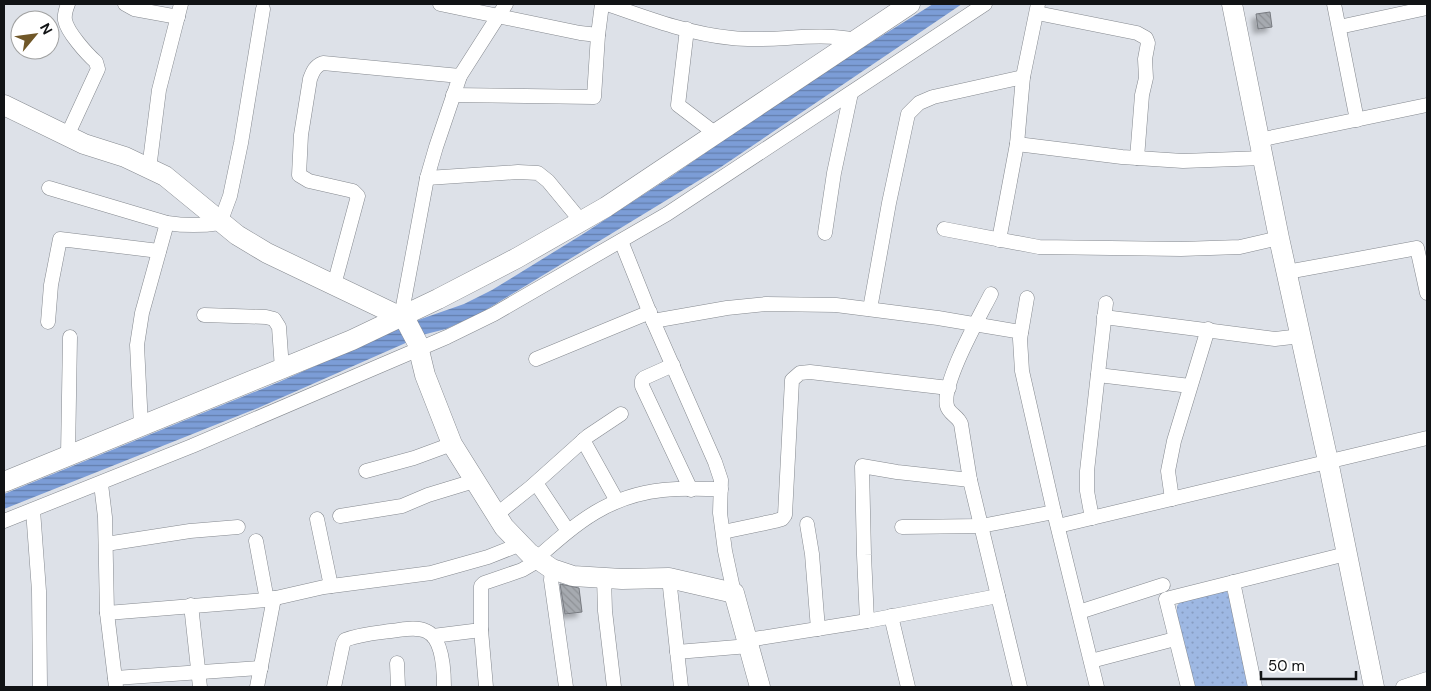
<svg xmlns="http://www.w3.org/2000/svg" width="1431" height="691" font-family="'DM Sans',sans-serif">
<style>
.park{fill:url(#park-dots)}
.water{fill:url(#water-rules)}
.building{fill:url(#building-back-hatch);stroke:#777a80;filter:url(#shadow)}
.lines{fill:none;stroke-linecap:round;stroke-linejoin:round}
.street-casing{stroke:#85898f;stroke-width:15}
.secondary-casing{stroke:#85898f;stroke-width:21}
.street{stroke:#fff;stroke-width:14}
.secondary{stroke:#fff;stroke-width:20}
</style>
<defs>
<pattern id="park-dots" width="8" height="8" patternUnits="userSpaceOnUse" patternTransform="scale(1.25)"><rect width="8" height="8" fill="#9eb8e3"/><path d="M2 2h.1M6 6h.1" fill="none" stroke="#879dc2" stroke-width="1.8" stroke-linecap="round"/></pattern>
<pattern id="water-rules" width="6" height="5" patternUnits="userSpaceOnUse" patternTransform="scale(1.25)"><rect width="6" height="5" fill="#7c9dd7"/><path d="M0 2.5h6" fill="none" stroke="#647fad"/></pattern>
<pattern id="building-back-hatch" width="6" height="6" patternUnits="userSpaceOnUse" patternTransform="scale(1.25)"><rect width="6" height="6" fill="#a6aab0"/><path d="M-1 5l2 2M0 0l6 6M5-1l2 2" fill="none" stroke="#8e9196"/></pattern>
<filter id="shadow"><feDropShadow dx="-4.5" dy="4.5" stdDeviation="2.5" flood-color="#0004"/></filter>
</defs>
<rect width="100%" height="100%" fill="#dde1e8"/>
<polygon class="park" points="1226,590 1230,598 1248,687 1195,687 1177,614 1177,606 1180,602"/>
<polygon class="water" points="933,4 962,4 721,167 481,313 446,329 426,334 258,408 4,509 4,494 279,382 421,319 464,304 492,290 583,234 669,178 809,81"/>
<g class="building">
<polygon points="1270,12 1272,27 1258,29 1256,14"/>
<polygon points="560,584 579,588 582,612 565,614"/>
</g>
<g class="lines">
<g class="street-casing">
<g id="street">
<polyline points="125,4 134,9 178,17"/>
<polyline points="440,4 580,33 598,35 602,4"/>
<path d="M607,4C647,18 689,34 732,38C773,43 814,31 855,40"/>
<polyline points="1334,4 1357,120"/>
<polyline points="1037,13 1137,33 1146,38 1148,43 1145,59 1146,78 1142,95 1137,158"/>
<polyline points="1339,27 1427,8"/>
<polyline points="687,29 678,105 716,134"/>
<polyline points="453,95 594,97 598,35"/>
<path d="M67,136L98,69L96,62C87,54 67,32 65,20C64,14 66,9 68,4"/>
<polyline points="1259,140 1427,105"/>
<polyline points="1017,144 1122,157 1183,161 1263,158"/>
<polyline points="149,169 159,90 181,4"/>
<polyline points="427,178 518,172 538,173 548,181 581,221"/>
<path d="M49,188L167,223C186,226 201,226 220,223L230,196L241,143L263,9"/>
<polyline points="944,229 1039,247 1181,249 1240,247 1279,238"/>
<polyline points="825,233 834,173 851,93"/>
<polyline points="999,240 1017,144 1023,77 1038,4"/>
<polyline points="621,241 653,321 715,462 721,480 720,513 725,551 734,593"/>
<polyline points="1287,272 1417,248 1427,293"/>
<path d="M334,285L358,196L353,191L309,181L299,175L301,135L310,79C313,71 315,66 323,63L460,76"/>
<path d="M991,294C980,316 941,384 947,406C949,414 958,416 961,424L970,480L1020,687"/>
<polyline points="1027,298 1020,339 1022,371 1054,512 1097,687"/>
<polyline points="870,309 889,203 908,114 919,103 933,97 1023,77"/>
<polyline points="204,315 266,317 274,319 279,327 282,369"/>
<polyline points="401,317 427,178 436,147 460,76 506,4"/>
<polyline points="1104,317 1275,339 1301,336"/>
<polyline points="653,321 727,308 766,304 836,305 938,318 1021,332"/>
<polyline points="48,322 51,285 60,239 159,251"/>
<polyline points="536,359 650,312"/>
<polyline points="673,365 644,378 642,380 642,386 691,490"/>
<polyline points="1098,375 1190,386"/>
<polyline points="141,426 137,345 142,313 167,223"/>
<polyline points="583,440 617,501"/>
<polyline points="68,455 70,337"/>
<polyline points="366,471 414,458 452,444"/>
<polyline points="536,483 568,531"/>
<polyline points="101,484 105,517 107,613 116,687"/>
<polyline points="1172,499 1168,471 1174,441 1208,329"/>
<polyline points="33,510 39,591 40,687"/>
<polyline points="496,515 531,487 588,436 621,414"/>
<polyline points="340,516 402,506 428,495 474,481"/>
<polyline points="1092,518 1087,491 1087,471 1106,303"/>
<polyline points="317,519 331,586"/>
<polyline points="4,521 192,446 447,337 494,314 667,214 985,4"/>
<polyline points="807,524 812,554 818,629"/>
<polyline points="1058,526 1427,438"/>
<polyline points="902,527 981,526 1054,512"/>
<polyline points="723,532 775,521 782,519 785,515 792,380 800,373 810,372 949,388"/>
<polyline points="256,541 267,600"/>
<polyline points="106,544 190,531 238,527"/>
<path d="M537,558C577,523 607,496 663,490C682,488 702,489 721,489"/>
<polyline points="552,569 551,580 566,687"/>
<polyline points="604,578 605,611 614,687"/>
<polyline points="669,578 681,687"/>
<polyline points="1233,582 1255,687"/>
<polyline points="191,605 200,687"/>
<polyline points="1079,612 1163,585"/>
<polyline points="107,613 267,600 324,587 431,573 488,557 521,544"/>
<polyline points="891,616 908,687"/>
<polyline points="867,621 864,555 862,466 897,472 970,480"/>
<polyline points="481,630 486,687"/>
<polyline points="433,636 481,630 481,586 484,583 522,570 539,560"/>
<polyline points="748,640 867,621 998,596"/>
<polyline points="677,652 749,646"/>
<polyline points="1091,661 1175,639"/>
<polyline points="397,663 398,687"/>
<polyline points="115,678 261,668"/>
<polyline points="257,687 274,598"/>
<path d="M334,687L343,644L345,640C360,634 375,633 391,631C402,630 415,626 426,631C443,638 444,671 444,687"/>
<polyline points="1188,687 1166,599 1346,554"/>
<polyline points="1403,687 1427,679"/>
</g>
</g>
<g class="secondary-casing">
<g id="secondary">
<polyline points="1232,4 1279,238 1328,461 1374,687"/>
<polyline points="4,105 84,144 125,157 165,176 237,235 267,253 401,317 406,321 417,342 425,375 452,444 504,527 529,553 552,569 573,576 622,579 669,578 734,593 760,687"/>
<polyline points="4,482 352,340 438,299 517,258 606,207 910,4"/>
</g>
</g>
<use href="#street" class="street"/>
<use href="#secondary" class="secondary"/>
</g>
<rect width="1431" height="691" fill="none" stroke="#111315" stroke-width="10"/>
<g transform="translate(35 35) rotate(61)"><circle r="24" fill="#ffffff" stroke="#a0a1a1"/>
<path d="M0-4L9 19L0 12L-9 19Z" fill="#705728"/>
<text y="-8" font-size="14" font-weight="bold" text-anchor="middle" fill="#111315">N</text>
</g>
<path d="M1261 671v8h95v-8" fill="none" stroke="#111315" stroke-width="2.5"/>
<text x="1268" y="671" font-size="15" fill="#111315" stroke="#ffffff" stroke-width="4" paint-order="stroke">50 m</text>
</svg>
